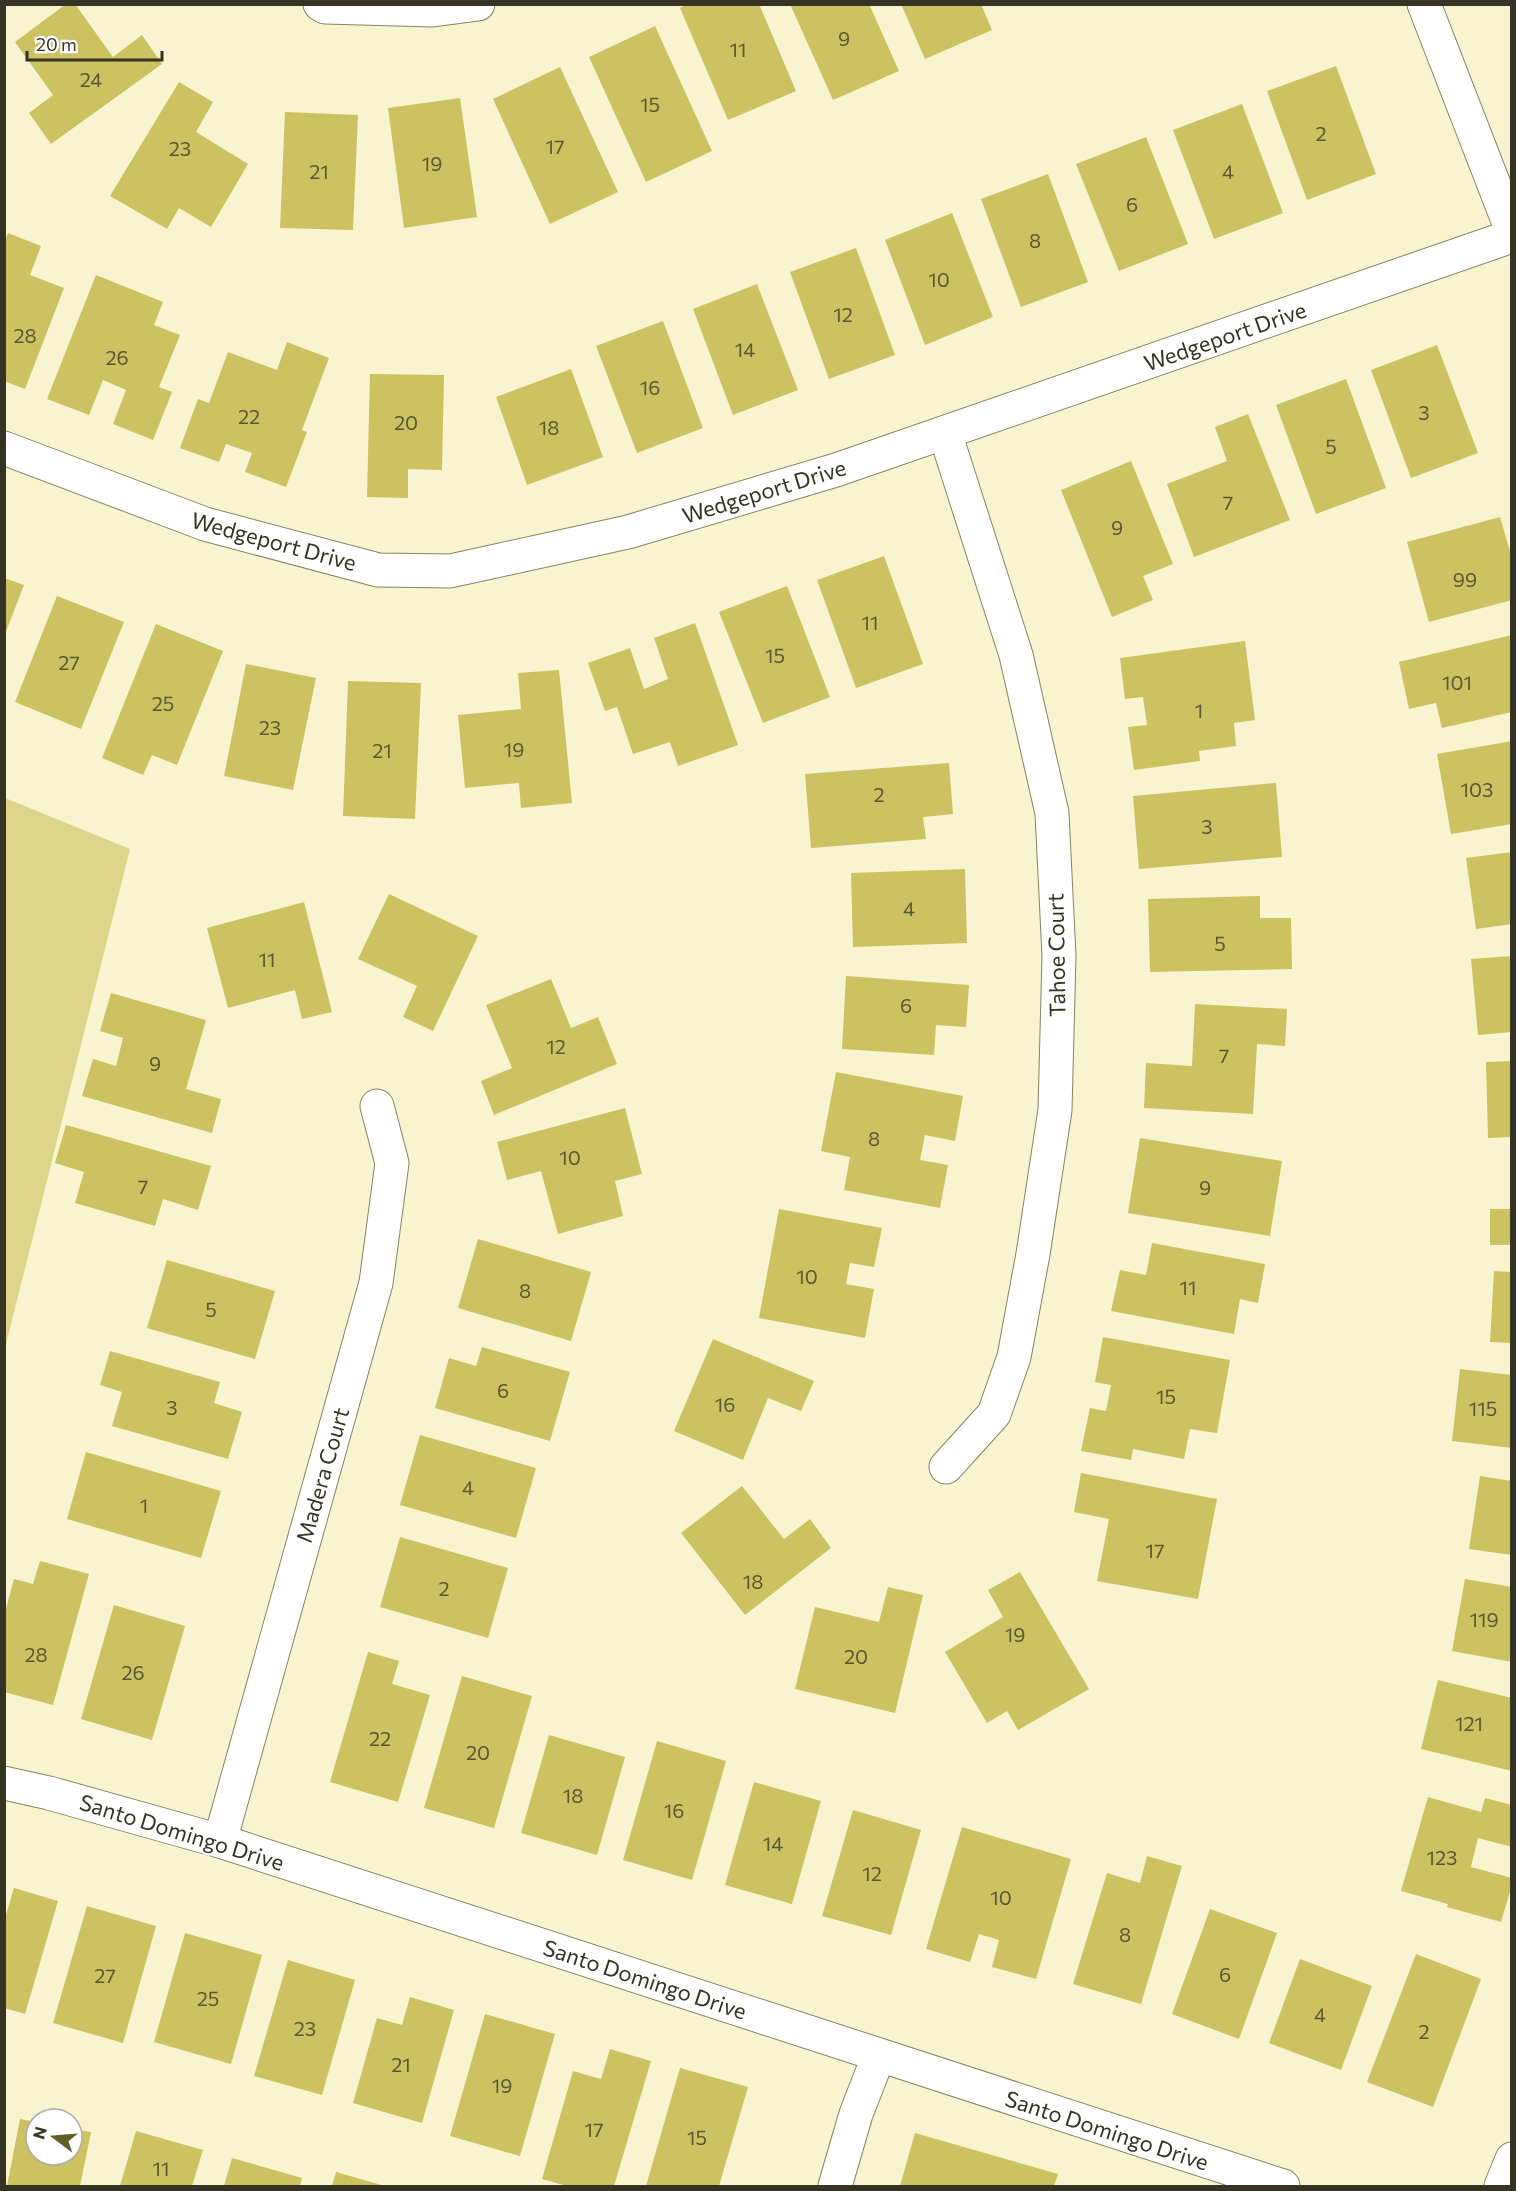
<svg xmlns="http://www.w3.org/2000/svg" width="1516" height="2191" font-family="Commissioner,sans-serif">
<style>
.green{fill:#dcd489}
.building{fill:#ccc261}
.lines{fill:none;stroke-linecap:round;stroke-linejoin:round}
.minor-casing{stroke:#868362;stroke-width:35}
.minor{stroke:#fff;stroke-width:33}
.labels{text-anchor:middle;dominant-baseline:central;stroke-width:4.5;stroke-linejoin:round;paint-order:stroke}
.number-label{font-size:20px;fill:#5a5733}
.street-label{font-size:22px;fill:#343324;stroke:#fff}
</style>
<rect width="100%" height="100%" fill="#f8f4cf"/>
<polygon class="green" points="5,798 130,849 5,1348"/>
<g class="building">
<polygon points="66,4 75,4 113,57 142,35 162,64 51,144 29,113 53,95 15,42"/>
<polygon points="687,4 759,4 796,91 728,120 680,8"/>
<polygon points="790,4 869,4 899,71 833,100"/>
<polygon points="901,4 981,4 992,30 925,59"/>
<polygon points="655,26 712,151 646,182 589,57"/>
<polygon points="1336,66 1376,174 1307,200 1267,91"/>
<polygon points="560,67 618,192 550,224 493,99"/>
<polygon points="179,82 213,102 196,132 248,164 211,227 179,208 167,229 110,196"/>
<polygon points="460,98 477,217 404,228 388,108"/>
<polygon points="1242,104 1283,213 1214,239 1173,130"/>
<polygon points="285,112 358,115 353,230 280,228"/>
<polygon points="1146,137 1188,244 1119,271 1076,164"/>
<polygon points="1048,174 1088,282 1021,307 981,199"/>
<polygon points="952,213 993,317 925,345 885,240"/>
<polygon points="8,233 41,246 30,275 64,288 25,389 4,381 4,243"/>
<polygon points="856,248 895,355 829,379 790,272"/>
<polygon points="96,275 163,302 154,325 180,335 159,387 172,392 153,440 113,424 126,390 103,380 89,415 47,399"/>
<polygon points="757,284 798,390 733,415 693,309"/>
<polygon points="663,321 703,428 637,453 596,346"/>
<polygon points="287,342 329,358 302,430 307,432 286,487 245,472 252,453 226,444 219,462 180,448 198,399 209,403 228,352 277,370"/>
<polygon points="1437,345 1478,453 1411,478 1371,370"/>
<polygon points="571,369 603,457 527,485 496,397"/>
<polygon points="370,374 444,375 442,470 408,469 408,498 367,497"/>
<polygon points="1346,379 1386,488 1316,514 1276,405"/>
<polygon points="1248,414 1290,520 1194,557 1167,484 1227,461 1215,427"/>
<polygon points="1131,461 1173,564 1143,576 1153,600 1112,617 1061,490"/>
<polygon points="1500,517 1512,558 1512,600 1429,622 1407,542"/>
<polygon points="884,556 923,664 856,688 817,580"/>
<polygon points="4,578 24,585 5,634 4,634"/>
<polygon points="787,586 830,697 763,723 719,612"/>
<polygon points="57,596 124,622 81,729 15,702"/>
<polygon points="695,623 738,745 678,766 670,742 633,754 617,707 605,711 588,663 630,648 644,689 668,679 654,638"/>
<polygon points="156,624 223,651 177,765 152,755 143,775 102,758"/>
<polygon points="1512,635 1512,712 1442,728 1436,703 1409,709 1399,662"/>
<polygon points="1245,641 1255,720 1234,723 1236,746 1199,751 1200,761 1134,770 1128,727 1147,725 1143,697 1125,699 1120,658"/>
<polygon points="246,664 316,678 293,790 224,776"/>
<polygon points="559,670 572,803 521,808 519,783 465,788 458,715 521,709 518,673"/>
<polygon points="348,681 421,683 415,819 343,816"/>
<polygon points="1512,741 1512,824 1451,834 1437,754"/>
<polygon points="949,763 953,814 923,817 926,839 811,848 805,774"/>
<polygon points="1276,783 1282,857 1139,869 1133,796"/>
<polygon points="1512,852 1512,924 1476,929 1466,858"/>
<polygon points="965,869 967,943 853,947 851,873"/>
<polygon points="389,894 478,936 433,1031 403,1017 417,986 358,959"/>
<polygon points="1260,896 1260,918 1291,918 1292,969 1150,972 1148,899"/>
<polygon points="304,902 332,1012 302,1019 295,990 228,1008 207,928"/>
<polygon points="1512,956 1512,1032 1478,1035 1471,959"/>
<polygon points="846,976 969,985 966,1027 936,1025 934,1055 842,1049"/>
<polygon points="551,979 571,1028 598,1017 617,1064 494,1115 481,1081 512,1068 486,1005"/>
<polygon points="111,993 206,1020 186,1089 221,1099 212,1133 82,1096 93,1059 116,1066 123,1038 100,1031"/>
<polygon points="1195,1004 1287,1009 1285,1046 1257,1044 1253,1114 1144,1108 1146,1063 1192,1066"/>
<polygon points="1512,1061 1512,1137 1488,1138 1486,1062"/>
<polygon points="836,1072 963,1096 955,1141 925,1135 920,1160 948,1165 940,1208 844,1190 850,1157 821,1151"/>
<polygon points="625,1108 642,1174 615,1181 623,1216 558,1234 541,1171 507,1180 497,1142"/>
<polygon points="66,1125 211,1166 198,1210 163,1199 155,1226 75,1203 84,1172 55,1163"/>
<polygon points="1140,1138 1282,1161 1270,1236 1128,1213"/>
<polygon points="779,1209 882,1228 874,1267 850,1263 846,1284 874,1289 865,1338 759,1318"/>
<rect x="1490" y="1209" width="22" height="36"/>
<polygon points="478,1239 591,1272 571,1341 458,1308"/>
<polygon points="1152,1243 1265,1264 1258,1303 1240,1299 1234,1334 1111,1311 1120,1270 1146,1275"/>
<polygon points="167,1260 275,1291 255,1359 147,1328"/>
<polygon points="1494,1271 1512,1272 1512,1343 1490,1342"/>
<polygon points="1103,1337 1230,1360 1217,1433 1190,1429 1184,1459 1133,1449 1131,1460 1081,1451 1090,1408 1106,1411 1111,1385 1095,1382"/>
<polygon points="713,1339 814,1381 801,1411 768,1398 743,1460 674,1431"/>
<polygon points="482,1347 570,1372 550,1441 435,1408 449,1358 476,1366"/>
<polygon points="110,1351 220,1382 214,1403 242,1412 228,1459 112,1426 122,1392 100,1385"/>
<polygon points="1460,1369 1512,1375 1512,1448 1452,1441"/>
<polygon points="420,1435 536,1468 516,1538 400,1505"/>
<polygon points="86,1452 221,1491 201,1558 67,1519"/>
<polygon points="1081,1473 1217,1499 1198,1599 1097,1581 1109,1519 1074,1512"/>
<polygon points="1480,1476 1512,1481 1512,1555 1469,1549"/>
<polygon points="742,1486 784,1539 810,1519 831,1548 745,1615 681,1533"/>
<polygon points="400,1537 508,1568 488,1638 380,1607"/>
<polygon points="40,1561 89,1574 53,1705 4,1692 4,1616 14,1579 33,1584"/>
<polygon points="1020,1572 1089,1689 1018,1730 1007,1711 987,1723 945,1652 1003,1617 988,1590"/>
<polygon points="1465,1579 1512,1587 1512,1662 1452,1651"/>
<polygon points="888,1587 923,1595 895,1713 795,1689 815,1607 879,1622"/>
<polygon points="114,1605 185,1626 152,1740 81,1719"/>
<polygon points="368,1652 399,1661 392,1684 430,1695 398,1802 330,1782"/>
<polygon points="462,1676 532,1696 494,1828 424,1808"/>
<polygon points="1438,1680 1512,1698 1512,1771 1421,1749"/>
<polygon points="549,1735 625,1757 597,1855 521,1833"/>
<polygon points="657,1741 726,1761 692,1880 623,1860"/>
<polygon points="754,1782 821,1801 792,1904 725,1885"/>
<polygon points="1428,1797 1481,1812 1485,1798 1512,1805 1512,1847 1478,1838 1471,1867 1512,1878 1512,1885 1501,1922 1447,1907 1448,1904 1401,1891"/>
<polygon points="853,1810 921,1830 891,1935 822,1916"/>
<polygon points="962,1827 1071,1859 1036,1979 992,1967 999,1940 979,1934 970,1962 926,1949"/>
<polygon points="1147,1856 1182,1866 1141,2004 1073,1984 1107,1873 1140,1883"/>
<polygon points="14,1888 58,1901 25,2014 4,2008 4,1914 6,1915"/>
<polygon points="87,1906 156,1926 123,2043 53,2023"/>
<polygon points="1210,1909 1277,1933 1239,2039 1172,2014"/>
<polygon points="185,1933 262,1955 231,2064 154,2042"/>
<polygon points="1416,1954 1481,1979 1433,2107 1367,2082"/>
<polygon points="1300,1959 1372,1986 1341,2070 1269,2043"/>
<polygon points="288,1960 355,1980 322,2095 254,2076"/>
<polygon points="410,1997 454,2010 422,2123 353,2103 377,2018 402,2025"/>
<polygon points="485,2014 555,2034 520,2156 450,2136"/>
<polygon points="610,2049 651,2061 614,2186 567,2186 542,2179 573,2071 601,2079"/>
<polygon points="680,2068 748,2087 719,2186 646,2186"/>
<polygon points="20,2119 36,2122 36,2155 72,2155 72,2129 91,2132 80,2186 7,2186"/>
<polygon points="136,2131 203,2150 192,2186 120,2186"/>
<polygon points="915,2133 1058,2174 1054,2186 900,2186"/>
<polygon points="232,2158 302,2178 300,2186 224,2186"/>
<polygon points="336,2172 385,2186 332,2186"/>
</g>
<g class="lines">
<g class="minor-casing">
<g id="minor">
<polyline points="320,4 325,7 433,10 478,4"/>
<polyline points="1424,4 1512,231"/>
<polyline points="945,433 1016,655 1052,813 1059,956 1055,1110 1033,1254 1014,1357 994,1414 946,1467"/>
<polyline points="4,448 205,524 378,570 450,571 628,532 836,470 1512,236"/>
<polyline points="4,1783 49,1793 220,1841 1283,2186"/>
<polyline points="220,1841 376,1283 392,1163 377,1106"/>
<polyline points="835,2186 856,2114 879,2055"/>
<polyline points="1501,2186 1512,2159"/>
</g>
</g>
<use href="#minor" class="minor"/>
</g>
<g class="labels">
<g class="number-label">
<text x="844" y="38">9</text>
<text x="738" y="49">11</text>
<text x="91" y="79">24</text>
<text x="650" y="104">15</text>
<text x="1321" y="133">2</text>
<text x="555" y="146">17</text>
<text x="180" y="148">23</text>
<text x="432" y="163">19</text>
<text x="319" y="171">21</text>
<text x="1228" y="171">4</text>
<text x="1132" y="204">6</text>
<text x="1035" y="240">8</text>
<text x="939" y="279">10</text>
<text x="843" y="314">12</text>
<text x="25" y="335">28</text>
<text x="745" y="349">14</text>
<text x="117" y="357">26</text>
<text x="650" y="387">16</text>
<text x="1424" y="412">3</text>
<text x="249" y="416">22</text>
<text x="406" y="422">20</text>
<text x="549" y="427">18</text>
<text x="1331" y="446">5</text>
<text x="1228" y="502">7</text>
<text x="1117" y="527">9</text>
<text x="1465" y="579">99</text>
<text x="870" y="622">11</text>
<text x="775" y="655">15</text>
<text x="69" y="662">27</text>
<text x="1457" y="682">101</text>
<text x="163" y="703">25</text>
<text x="1199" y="710">1</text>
<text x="270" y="727">23</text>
<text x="514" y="749">19</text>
<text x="382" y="750">21</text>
<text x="1477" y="789">103</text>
<text x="879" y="794">2</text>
<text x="1207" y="826">3</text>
<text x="909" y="908">4</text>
<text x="1220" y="943">5</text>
<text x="267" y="959">11</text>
<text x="906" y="1005">6</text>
<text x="556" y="1046">12</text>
<text x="1224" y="1055">7</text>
<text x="155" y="1063">9</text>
<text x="874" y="1138">8</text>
<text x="570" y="1157">10</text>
<text x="143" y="1186">7</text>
<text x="1205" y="1187">9</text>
<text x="807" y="1276">10</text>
<text x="1188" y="1287">11</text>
<text x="525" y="1290">8</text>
<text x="211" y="1309">5</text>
<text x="503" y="1390">6</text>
<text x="1166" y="1396">15</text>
<text x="725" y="1404">16</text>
<text x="172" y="1407">3</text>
<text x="1483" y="1408">115</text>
<text x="468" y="1487">4</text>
<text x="144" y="1505">1</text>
<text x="1155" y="1550">17</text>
<text x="753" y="1581">18</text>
<text x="444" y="1588">2</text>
<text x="1484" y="1619">119</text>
<text x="1015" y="1634">19</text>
<text x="36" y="1654">28</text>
<text x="856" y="1656">20</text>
<text x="133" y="1672">26</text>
<text x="1469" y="1723">121</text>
<text x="380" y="1738">22</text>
<text x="478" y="1752">20</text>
<text x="573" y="1795">18</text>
<text x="674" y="1810">16</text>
<text x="773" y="1843">14</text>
<text x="1442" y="1857">123</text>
<text x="872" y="1873">12</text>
<text x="1001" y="1897">10</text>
<text x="1125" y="1934">8</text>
<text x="1225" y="1974">6</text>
<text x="105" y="1975">27</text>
<text x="208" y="1998">25</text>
<text x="1320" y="2014">4</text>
<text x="305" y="2028">23</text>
<text x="1424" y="2031">2</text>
<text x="401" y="2064">21</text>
<text x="502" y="2085">19</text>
<text x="594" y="2129">17</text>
<text x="697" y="2137">15</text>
<text x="161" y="2168">11</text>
</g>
<g class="street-label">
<text transform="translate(1225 336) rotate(-19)">Wedgeport Drive</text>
<text transform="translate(764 491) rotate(-17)">Wedgeport Drive</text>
<text transform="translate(274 541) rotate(15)">Wedgeport Drive</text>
<text transform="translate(1056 955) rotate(-91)">Tahoe Court</text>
<text transform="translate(322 1475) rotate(-74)">Madera Court</text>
<text transform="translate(182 1832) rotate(17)">Santo Domingo Drive</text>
<text transform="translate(645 1979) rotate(18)">Santo Domingo Drive</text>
<text transform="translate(1107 2130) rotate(18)">Santo Domingo Drive</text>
</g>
</g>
<rect width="1516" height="2191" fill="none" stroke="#343324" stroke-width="12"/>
<g transform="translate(54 2137) rotate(286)"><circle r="28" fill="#ffffff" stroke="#aeada7" stroke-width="1.5"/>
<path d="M0-4.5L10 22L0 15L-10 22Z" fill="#615c28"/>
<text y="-9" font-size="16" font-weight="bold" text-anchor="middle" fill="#343324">N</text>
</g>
<path d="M27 51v9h135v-9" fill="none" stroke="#343324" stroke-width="3"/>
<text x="36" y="51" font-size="18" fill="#343324" stroke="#ffffff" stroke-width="4.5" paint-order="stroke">20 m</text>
</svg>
